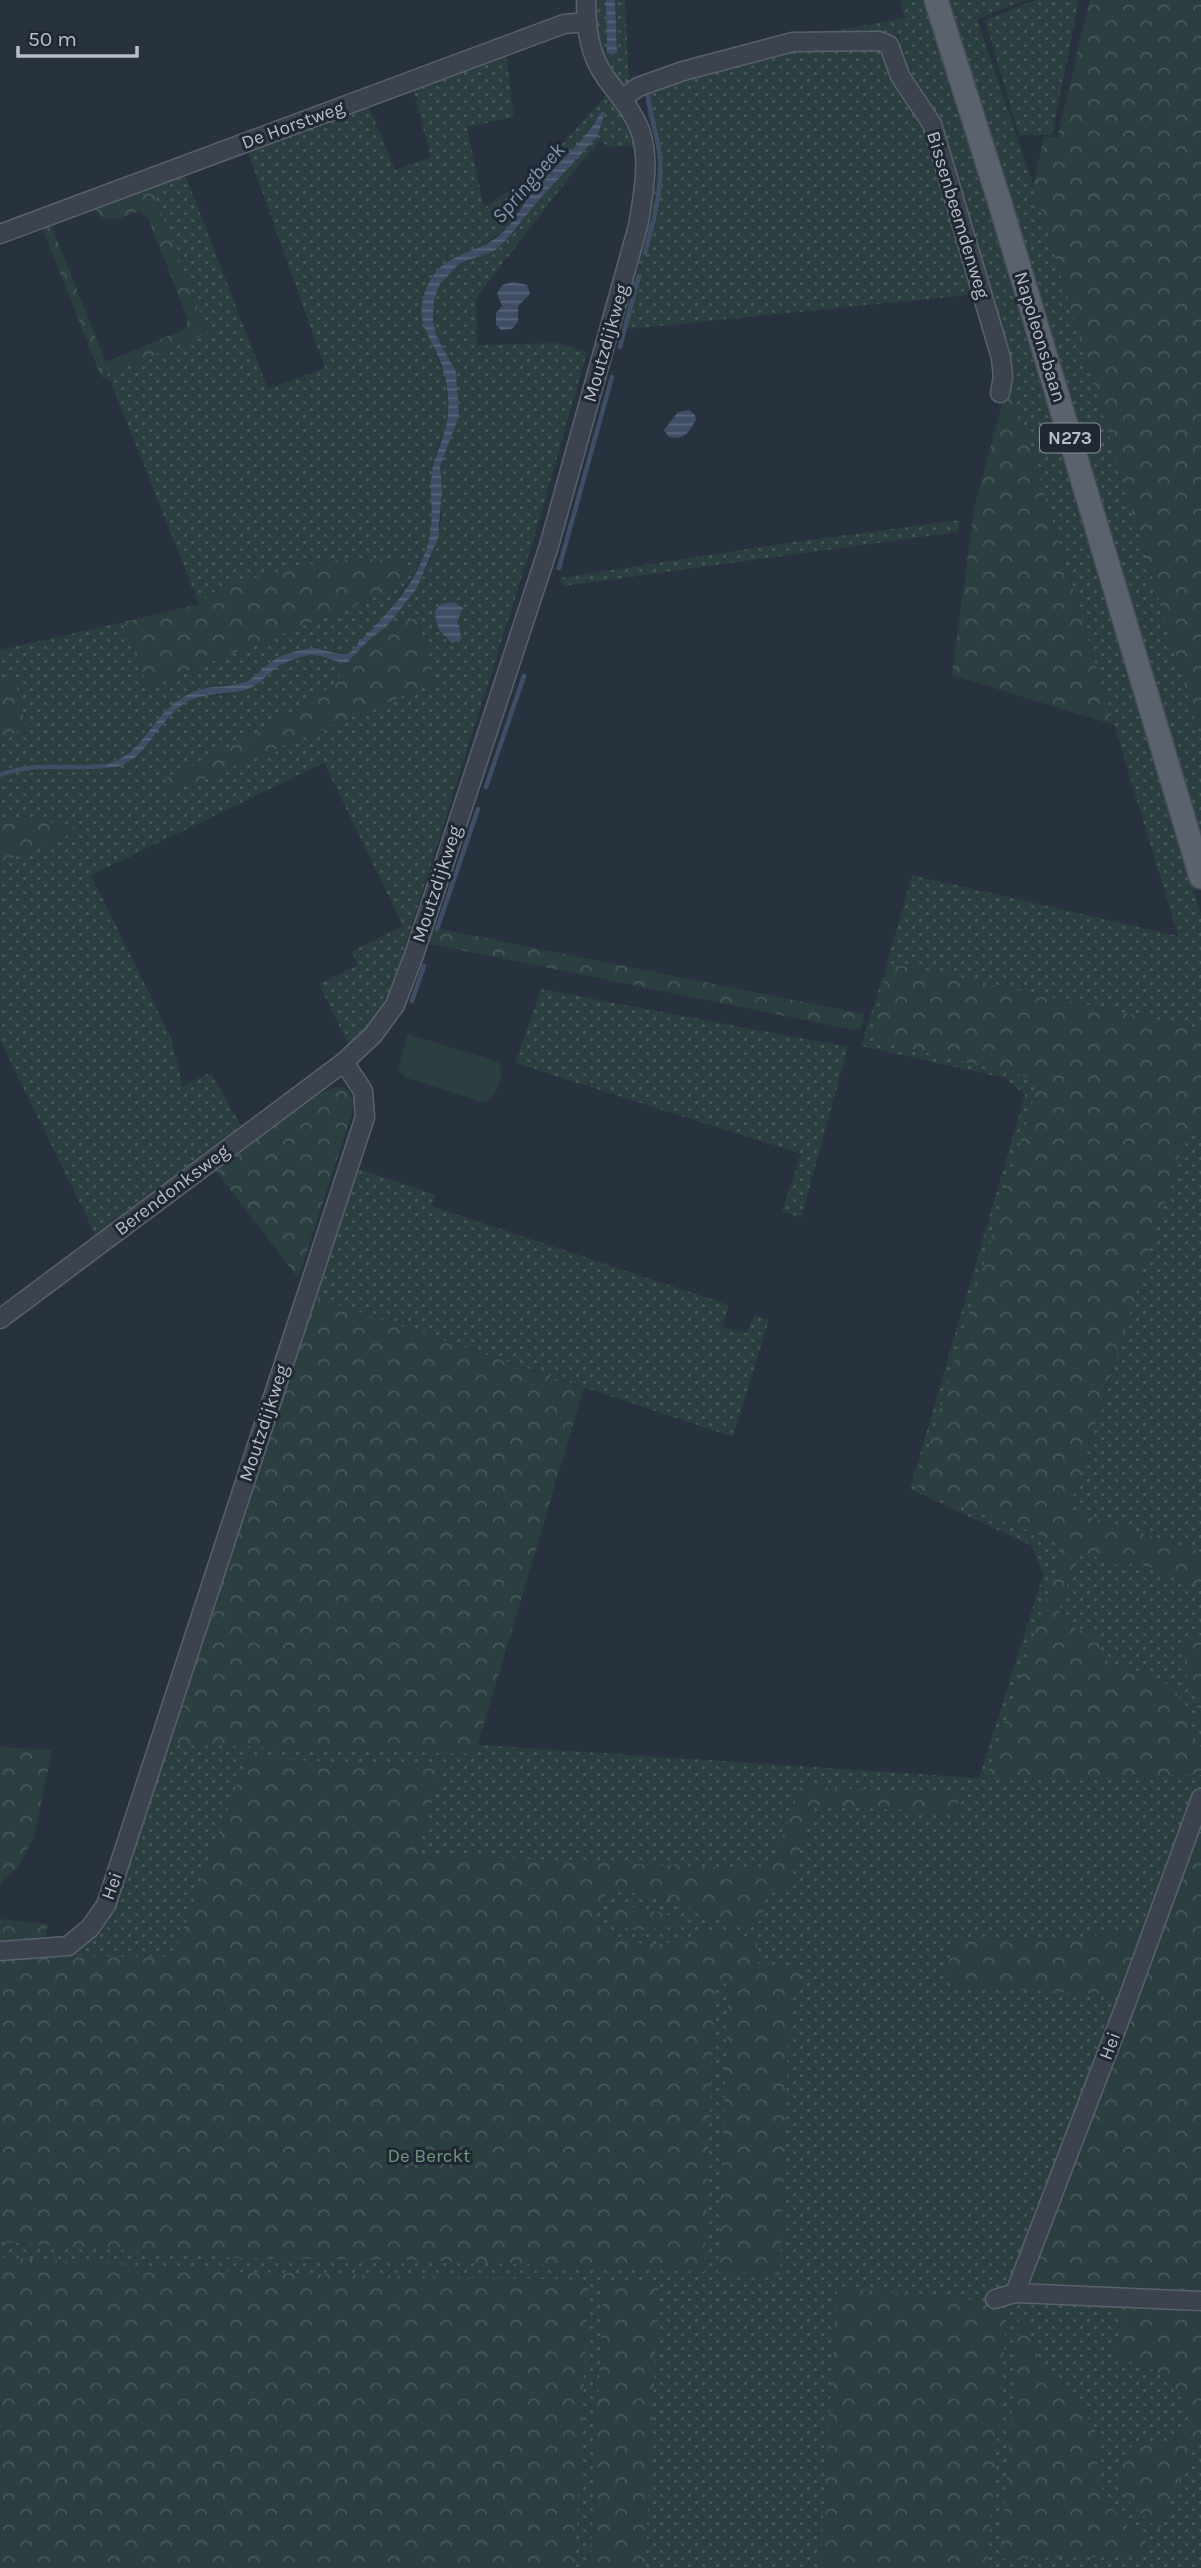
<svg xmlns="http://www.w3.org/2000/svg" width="1201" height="2568" font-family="Karla,sans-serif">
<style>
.green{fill:url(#green-dots);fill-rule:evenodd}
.forest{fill:url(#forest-crowns)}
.pitch{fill:#2b3e40}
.water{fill:url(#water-rules)}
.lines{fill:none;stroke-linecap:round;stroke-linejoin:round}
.stream{stroke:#3f4e65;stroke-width:4.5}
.minor-casing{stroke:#59616c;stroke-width:21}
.major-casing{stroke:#454c57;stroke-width:26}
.minor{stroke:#3c434e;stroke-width:18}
.major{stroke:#5a626e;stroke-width:23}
.labels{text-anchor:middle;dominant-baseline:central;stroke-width:6;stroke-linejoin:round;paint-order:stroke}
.shield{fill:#202833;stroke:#8a919c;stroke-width:2}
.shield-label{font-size:18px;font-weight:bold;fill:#b8bec9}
.street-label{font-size:19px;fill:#b8bec9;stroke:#202833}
.park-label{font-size:19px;fill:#71977a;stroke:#202833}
.water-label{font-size:21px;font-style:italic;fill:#8294ad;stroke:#202833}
</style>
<defs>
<pattern id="green-dots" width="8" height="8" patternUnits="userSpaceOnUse" patternTransform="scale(1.75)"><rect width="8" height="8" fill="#2b3e40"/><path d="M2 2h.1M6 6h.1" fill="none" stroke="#48585a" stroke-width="1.8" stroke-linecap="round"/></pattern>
<pattern id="forest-crowns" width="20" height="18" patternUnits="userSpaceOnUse" patternTransform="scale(1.75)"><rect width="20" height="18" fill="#2b3e40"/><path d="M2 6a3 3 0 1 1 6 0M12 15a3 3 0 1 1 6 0" fill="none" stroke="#48585a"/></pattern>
<pattern id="water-rules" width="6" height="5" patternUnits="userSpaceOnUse" patternTransform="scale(1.75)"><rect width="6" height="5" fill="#3f4e65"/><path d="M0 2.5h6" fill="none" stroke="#59667a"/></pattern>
</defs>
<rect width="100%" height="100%" fill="#28313e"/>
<g class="green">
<path d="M593,0H606L607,52L617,53L615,0H625L629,83L620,84C597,59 596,32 593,0Z"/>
<polygon points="900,0 923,0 937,38 1060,451 1201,914 1201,1029 887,963 912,875 1178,936 1009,378 936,123 896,52 900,42 898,35 793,38 905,18"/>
<polygon points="942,0 1026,0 977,19 1033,184 1084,348 1201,739 1201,852"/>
<polygon points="1036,0 1079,0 1052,135 1019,135 985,20"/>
<path d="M794,46L884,48L929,126L978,294L620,330C634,275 654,218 658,161C660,138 642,114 647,92L669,81Z"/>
<path d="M506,54L514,117L467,127L484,208L540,169L607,94L624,116L634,146L610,147L600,141L578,166L476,298L477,345L556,343L587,352L535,535L395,978L379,1012L350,1048L319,984L358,965L352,951L403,926L324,763L91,875L171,1038L183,1086L207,1074L212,1075L242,1127L95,1234L0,1040V863L82,829L22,816L0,826V740L26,728L14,679L0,681V650L123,622L148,687L388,592L405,576L221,587L199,604L110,380L101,377L207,333L150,185L184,172L268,389L325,368L247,149L368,104L395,170L431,157L413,90ZM601,112L597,137L538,201L506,240L494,251L460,263L440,284L434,299L433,319L436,335L456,372L459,416L440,466L441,520L431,559L417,588L388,625L417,618L434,683L254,735L333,686L347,663C334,663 324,654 311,655C298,656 280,663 271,671C267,675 264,680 259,682C252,687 242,690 234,693C216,698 202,691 183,704C155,722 143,774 102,767L127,754L197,690L242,683L253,678L272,661L289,653L314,647L341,654L351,652L383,621L422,561L430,536L433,508L432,475L437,448L447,423L449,406L444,373L422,320V300L432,277L505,230L536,187L582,140Z"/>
<polygon points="960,520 958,532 564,586 560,578 794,542"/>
<path d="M893,966L1201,1047V1552L1096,1520L1201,1562V2568H0V1956L63,1948L93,1916L304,1316L466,1744L979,1778L1043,1575L1032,1546L910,1489L1025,1095L1005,1078L861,1046L882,979ZM1115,1363L1069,1509L1064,1507Z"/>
<polygon points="541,989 848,1047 801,1218 782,1211 801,1154 515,1063"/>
<polygon points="354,1167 436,1195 431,1206 729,1305 722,1327 746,1333 755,1315 769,1320 733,1437 311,1296"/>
</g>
<g class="forest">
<polygon points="1090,0 1201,0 1201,739 1033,184 1044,137 1057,138"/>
<polygon points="150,185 208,333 101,377 41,225 50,222 106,362 185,329 188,319 148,218 139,211 118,219 103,219 93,206"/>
<polygon points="1009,378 1114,725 952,675 974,509"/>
<polygon points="388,559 404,565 405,576 388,592 148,687 123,622 199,604 221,587 285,570 332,560"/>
<polygon points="417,618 434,683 170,793 165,779 254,735 333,686 347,663 367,642 388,625"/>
<polygon points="14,679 26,728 0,740 0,681"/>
<polygon points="22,816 83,829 0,863 0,826"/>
<polygon points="431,927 864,1014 861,1029 854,1030 425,943"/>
<path d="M887,963L1201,1029V1137L1186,1133L1069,1509L1070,1511L1201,1552V1587L1140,1563L1117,1565L1080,1551L1060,1607L1059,1615L1068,1625L1097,1637L1101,1654L1105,1660C1128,1675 1163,1672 1180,1697C1192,1713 1185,1731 1201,1747V1775L986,1778L1064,1546L1055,1540L920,1492L917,1490V1486L1038,1084L1032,1078L873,1040Z"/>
<path d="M341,1086C352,1091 353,1099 353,1110L298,1278L216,1171C254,1141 294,1099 341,1086Z"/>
<polygon points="311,1296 584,1388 475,1754 170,1744"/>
<polygon points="1201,1635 1201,1731 1193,1689 1187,1680 1183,1645"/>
<polygon points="0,1747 52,1750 34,1837 17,1869 1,1882 0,1887"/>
<polygon points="247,1758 443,1767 417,1851 419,1854 770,1870 801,1786 958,1794 958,1813 816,1805 784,1893 767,1892 762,1919 753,1925 723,1922 669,1900 624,1891 608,1893 594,1907 593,1923 603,1934 631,1943 665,1944 698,1934 718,1932 758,1938 754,1963 801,1967 800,1987 792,1987 790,1992 780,2275 718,2272 729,1984 715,1983 704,2272 421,2260 241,2258 0,2242 0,1955 173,1957"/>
<polygon points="1201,1806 1201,2294 1028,2287 1024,2282"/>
<path d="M623,1905L666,1914L689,1922C667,1929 625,1937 607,1918V1913L614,1906Z"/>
<polygon points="0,1919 48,1924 45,1938 0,1941"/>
<polygon points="1144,1930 1121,1995 960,1987 947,1973 953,1940 975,1937 1051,1940"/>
<polygon points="0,2257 240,2272 589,2280 575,2568 0,2568"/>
<polygon points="604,2281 659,2284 645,2568 590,2568"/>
<polygon points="837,2289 924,2294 1000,2304 1007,2311 987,2568 820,2568"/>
<path d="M1121,2304L1201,2307V2431L1159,2530C1139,2512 1114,2495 1121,2464C1123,2456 1129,2446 1137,2444C1154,2438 1197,2449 1188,2414C1184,2395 1161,2371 1142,2365C1129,2362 1123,2362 1115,2350L1124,2324Z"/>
<path d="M1020,2313C1030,2323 1030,2339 1036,2352C1045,2367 1060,2379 1072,2391C1076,2395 1094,2427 1096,2433C1099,2445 1096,2458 1098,2470C1103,2504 1125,2527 1152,2546L1147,2556L1000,2559Z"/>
</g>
<path class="pitch" d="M408,1034L499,1062C505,1078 498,1094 484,1103L404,1077L398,1068Z"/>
<g class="water">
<polygon points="606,0 615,0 617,53 612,55 607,52"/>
<path d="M601,112H605L597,137L538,201L506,240L494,251L460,263L440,284L434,300L433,320L436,335L456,372L459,416L440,466L442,490L438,538L417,588L388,625L367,642L347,663C334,663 324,654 310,655C298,657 280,663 271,672C264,678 259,684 250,688C227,697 203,690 182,705C154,724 142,774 101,767C110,763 121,759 129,753C155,730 160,707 193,692C210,685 229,688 245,682C255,678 261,669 270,663C281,654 296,651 310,648C322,646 340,659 351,652C354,649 358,643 361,640C390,612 422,576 430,535C434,514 429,493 432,472C435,454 444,438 447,421C451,401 446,372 437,354C429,336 417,320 423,299C436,248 476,259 504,231C517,218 524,201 536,188C558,162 585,142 601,112Z"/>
<polygon points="513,282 527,285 530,294 518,306 518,322 512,329 501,330 496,325 496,313 502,306 497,293 502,285"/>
<path d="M689,410L695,415L696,420C688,432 685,441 669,437L664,430L678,412Z"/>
<path d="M454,602L463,608L457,622L462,639L452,643C441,633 435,626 435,611L441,604Z"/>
</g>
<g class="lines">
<g class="stream">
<path d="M645,253C654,219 664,186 659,150C656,132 650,114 648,96"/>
<polyline points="620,347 639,276"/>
<polyline points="559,568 612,377"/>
<path d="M0,775C35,761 68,770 104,766"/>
<polyline points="486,787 524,676"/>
<polyline points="437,929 478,809"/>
<polyline points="412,1001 424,966"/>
</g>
<g class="minor-casing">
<g id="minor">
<polyline points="622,99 638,87 683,71 793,42 879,41 889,45 900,76 932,124 1001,358 1003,377 1000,393"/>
<polyline points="0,234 564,24 586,22"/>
<path d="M0,1319L344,1062L373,1035L395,1005L414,955L549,546L638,226C643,196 650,163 641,133C634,112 619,96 606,78C589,55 586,28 586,0"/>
<polyline points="0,1951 68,1946 90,1928 106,1905 365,1117 363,1091 344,1062"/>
<polyline points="1015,2293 1127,2001 1201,1798"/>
<polyline points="995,2299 1015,2293 1201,2301"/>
</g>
</g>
<g class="major-casing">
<polyline id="major" points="936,0 999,200 1201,877"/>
</g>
<use href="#minor" class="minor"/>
<use href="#major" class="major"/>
</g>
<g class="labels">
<rect class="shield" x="1040" y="423.5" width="60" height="29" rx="5"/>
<g class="shield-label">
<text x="1070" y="438">N273</text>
</g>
<g class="street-label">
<text transform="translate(293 125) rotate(-20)">De Horstweg</text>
<text transform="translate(958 215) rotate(73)">Bissenbeemdenweg</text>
<text transform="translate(1040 337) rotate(73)">Napoleonsbaan</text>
<text transform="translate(606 343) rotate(-74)">Moutzdijkweg</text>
<text transform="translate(437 884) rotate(-72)">Moutzdijkweg</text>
<text transform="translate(172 1190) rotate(-37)">Berendonksweg</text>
<text transform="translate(264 1423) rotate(-72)">Moutzdijkweg</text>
<text transform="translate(112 1886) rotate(-70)">Hei</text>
<text transform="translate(1110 2046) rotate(-69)">Hei</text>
</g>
<g class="park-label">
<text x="429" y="2156">De Berckt</text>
</g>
<g class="water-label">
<text transform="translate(528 183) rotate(-49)">Springbeek</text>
</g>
</g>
<path d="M18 46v10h119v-10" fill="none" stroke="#b8bec9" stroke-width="3.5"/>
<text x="28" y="46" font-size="21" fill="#b8bec9" stroke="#202833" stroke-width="5" paint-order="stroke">50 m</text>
</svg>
